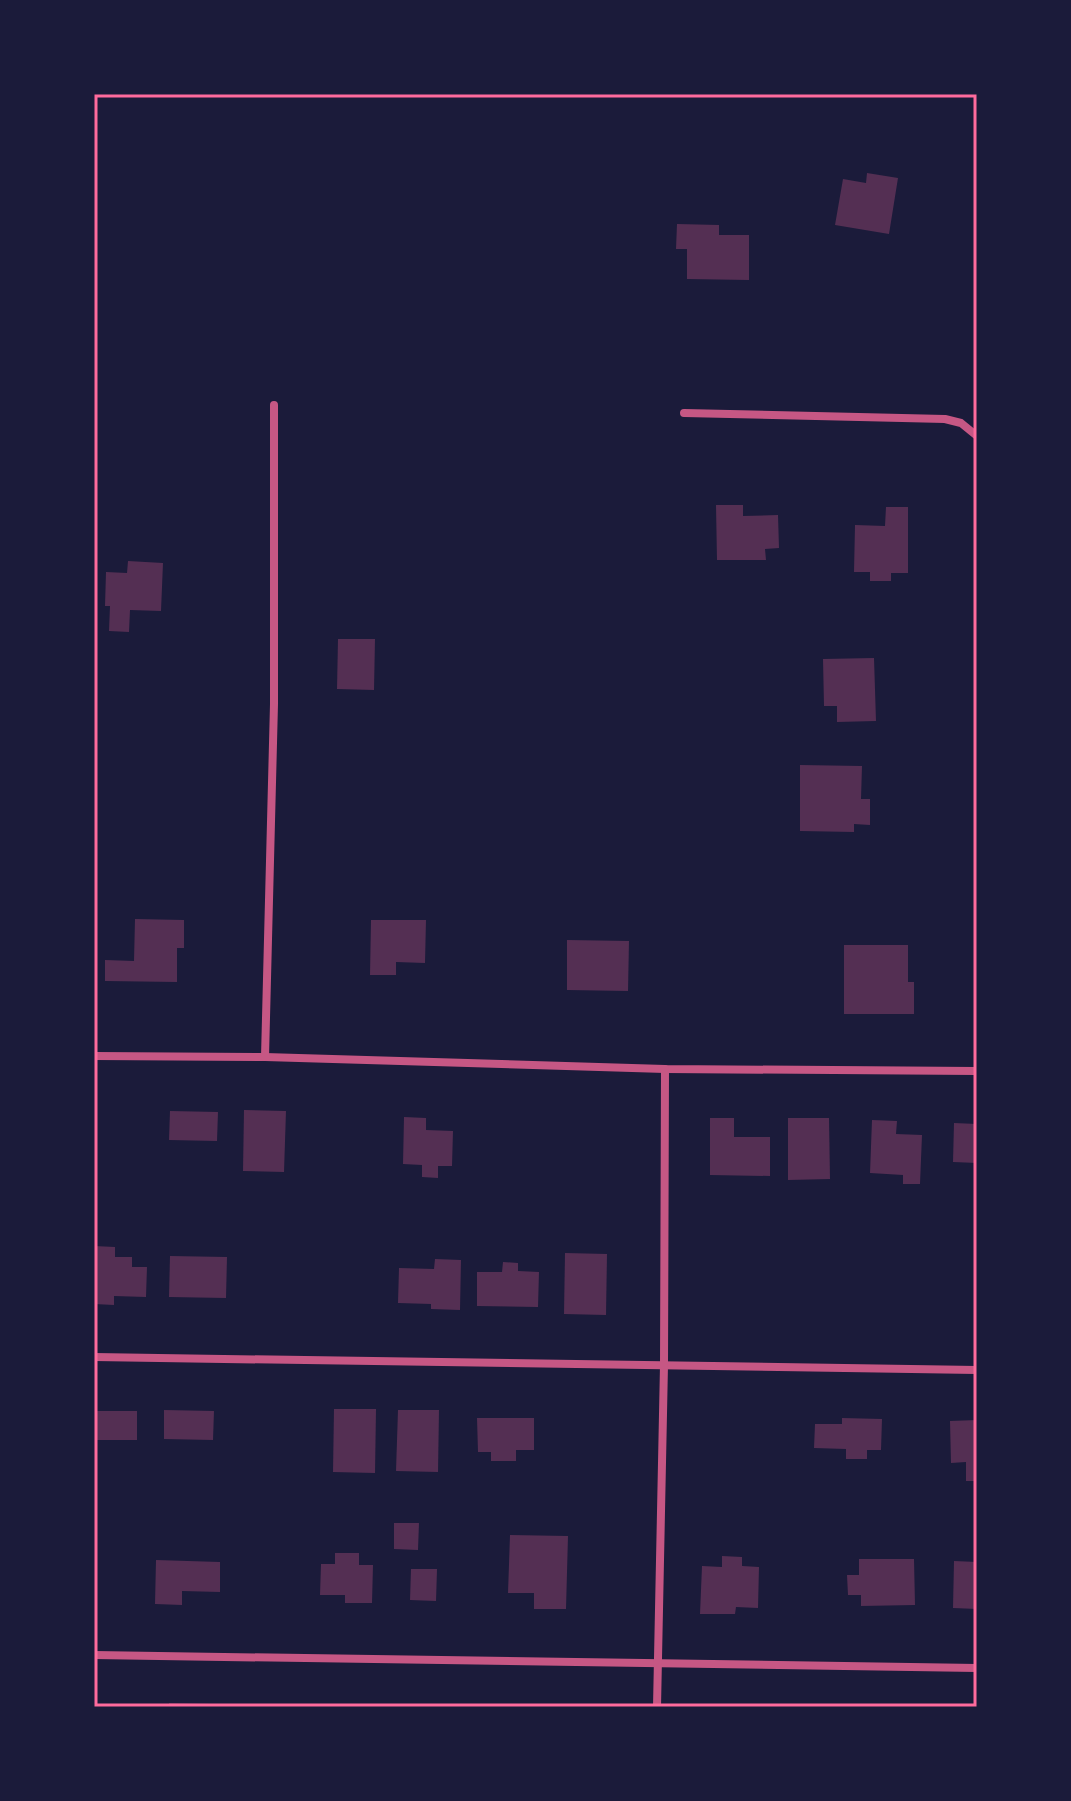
<svg xmlns="http://www.w3.org/2000/svg" width="1071" height="1801" font-family="'Public Sans',sans-serif">
<style>
.building{fill:#542f53}
.lines{fill:none;stroke-linecap:round;stroke-linejoin:round}
.minor{stroke:#c65784;stroke-width:8}
.neatline{fill:none;stroke:#ff6b9d;stroke-width:3}
</style>
<rect width="100%" height="100%" fill="#1b1b3a"/>
<g class="building">
<polygon points="867,173 898,178 889,234 835,225 843,179 866,183"/>
<polygon points="677,224 719,225 719,235 749,235 749,280 687,279 687,249 676,249"/>
<polygon points="716,505 743,505 743,516 778,515 779,548 765,549 766,560 717,560"/>
<polygon points="886,507 908,507 908,573 891,573 891,581 870,581 870,572 854,572 855,525 885,526"/>
<polygon points="128,561 163,563 161,611 130,610 129,632 109,631 110,606 105,606 106,572 127,573"/>
<polygon points="338,639 375,639 374,690 337,689"/>
<polygon points="874,658 876,721 837,722 837,706 824,706 823,659"/>
<polygon points="800,765 862,766 861,799 870,799 870,825 854,824 854,832 800,831"/>
<polygon points="135,919 184,920 184,948 177,948 177,982 105,981 105,960 134,961"/>
<polygon points="371,920 426,920 425,963 396,962 396,975 370,975"/>
<polygon points="567,940 629,941 628,991 567,990"/>
<polygon points="844,945 908,945 908,982 914,982 914,1014 844,1014"/>
<polygon points="244,1110 286,1111 284,1172 243,1171"/>
<polygon points="170,1111 218,1112 217,1141 169,1140"/>
<polygon points="404,1117 426,1118 426,1130 453,1131 452,1166 438,1166 438,1178 422,1177 422,1165 403,1164"/>
<polygon points="710,1118 734,1118 734,1137 770,1137 770,1176 710,1175"/>
<polygon points="788,1118 829,1118 830,1179 788,1180"/>
<polygon points="872,1120 897,1121 896,1134 922,1135 920,1184 903,1184 903,1175 870,1173"/>
<polygon points="954,1123 977,1124 977,1163 953,1162"/>
<polygon points="94,1246 115,1247 115,1257 132,1257 132,1267 147,1267 146,1297 114,1296 114,1305 94,1304"/>
<polygon points="565,1253 607,1254 606,1315 564,1314"/>
<polygon points="170,1256 227,1257 226,1298 169,1297"/>
<polygon points="435,1259 461,1260 460,1310 431,1309 431,1304 398,1303 399,1268 434,1269"/>
<polygon points="503,1262 518,1263 518,1271 539,1272 538,1307 477,1306 477,1272 502,1272"/>
<polygon points="334,1409 376,1409 375,1473 333,1472"/>
<polygon points="164,1410 214,1411 213,1440 164,1439"/>
<polygon points="398,1410 439,1410 438,1472 396,1471"/>
<rect x="94" y="1411" width="43" height="29"/>
<polygon points="477,1418 534,1418 534,1450 516,1450 516,1461 491,1461 491,1452 478,1452"/>
<polygon points="842,1418 882,1419 881,1450 867,1450 867,1459 846,1459 846,1449 814,1448 815,1424 842,1424"/>
<polygon points="977,1420 977,1481 966,1481 966,1462 951,1463 950,1421"/>
<polygon points="394,1523 419,1523 418,1550 394,1549"/>
<polygon points="510,1535 568,1536 566,1609 534,1609 534,1593 508,1593"/>
<polygon points="335,1553 359,1553 359,1565 373,1565 372,1603 345,1603 345,1595 320,1595 321,1564 335,1564"/>
<polygon points="722,1556 742,1557 742,1566 759,1567 758,1608 736,1607 735,1614 700,1614 702,1566 722,1567"/>
<polygon points="859,1559 914,1559 915,1605 861,1606 861,1595 848,1595 847,1575 859,1575"/>
<polygon points="156,1560 220,1562 220,1592 182,1591 182,1605 155,1604"/>
<polygon points="954,1561 977,1562 977,1609 953,1608"/>
<polygon points="411,1569 437,1569 436,1601 410,1600"/>
<polygon points="169,1703 212,1704 212,1707 169,1707"/>
</g>
<g class="lines">
<g class="minor">
<polyline points="684,413 945,419 961,423 977,436"/>
<polyline points="94,1056 265,1057 665,1069 977,1071"/>
<polyline points="265,1057 274,704 274,405"/>
<polyline points="94,1357 977,1370"/>
<polyline points="94,1655 977,1668"/>
<polyline points="657,1707 664,1365 665,1069"/>
</g>
</g>
<rect width="1071" height="1801" fill="none" stroke="#1b1b3a" stroke-width="192"/>
<rect x="96" y="96" width="879" height="1609" class="neatline"/>
</svg>
